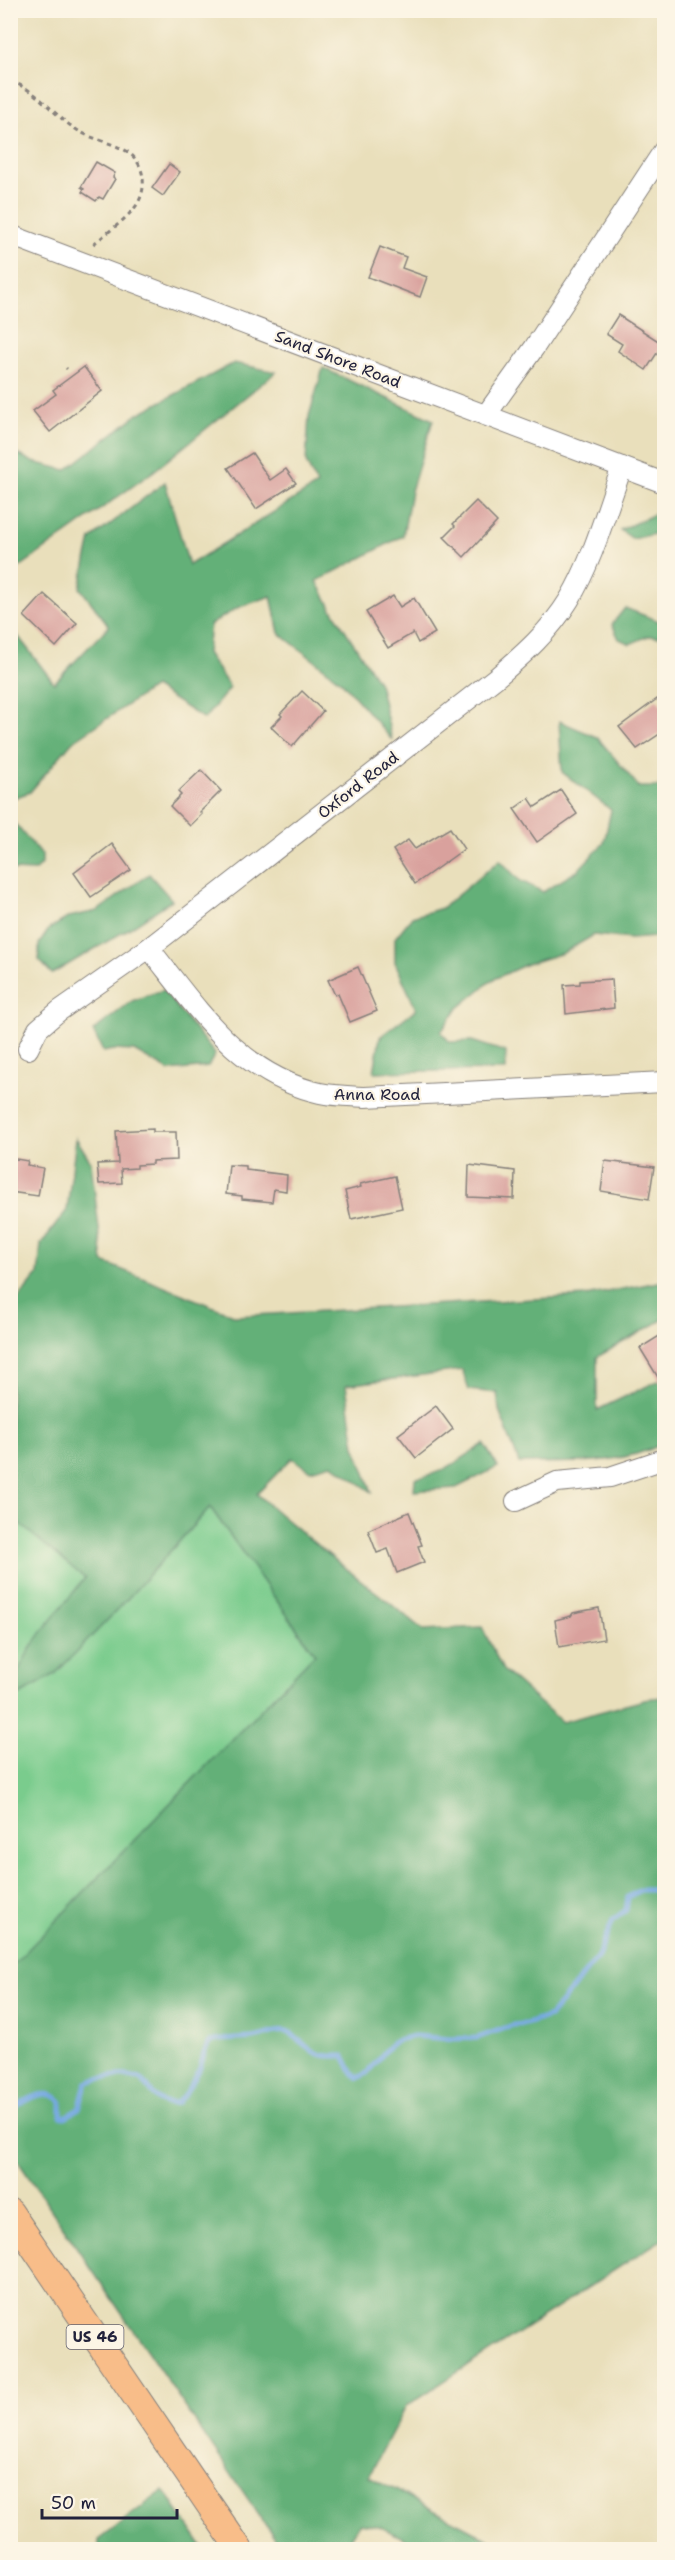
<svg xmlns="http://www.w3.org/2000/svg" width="675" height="2560" font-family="'Shantell Sans',sans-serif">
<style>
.green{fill:#7acc8d;stroke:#4e7764;stroke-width:1.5}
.forest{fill:#63b078;stroke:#42695a;stroke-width:1.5}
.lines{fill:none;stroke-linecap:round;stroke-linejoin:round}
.stream{stroke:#76a9e2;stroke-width:5}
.building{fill:#d9a19d}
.minor-casing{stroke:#86807b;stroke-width:22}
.major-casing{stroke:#86807b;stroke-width:28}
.path{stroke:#86807b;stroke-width:3;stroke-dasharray:4.5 4.5;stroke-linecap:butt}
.minor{stroke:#fff;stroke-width:20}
.major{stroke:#f8bd89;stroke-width:26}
.labels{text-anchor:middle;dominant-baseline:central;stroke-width:4.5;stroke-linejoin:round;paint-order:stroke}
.shield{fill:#fcf5e5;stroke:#63616e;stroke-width:1.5}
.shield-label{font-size:15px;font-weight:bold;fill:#22223b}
.street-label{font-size:16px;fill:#22223b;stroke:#fcf5e5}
</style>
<rect width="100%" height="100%" fill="#fcf5e5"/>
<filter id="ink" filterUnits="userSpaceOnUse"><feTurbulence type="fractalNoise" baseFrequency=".0167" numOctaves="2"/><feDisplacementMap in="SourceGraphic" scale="12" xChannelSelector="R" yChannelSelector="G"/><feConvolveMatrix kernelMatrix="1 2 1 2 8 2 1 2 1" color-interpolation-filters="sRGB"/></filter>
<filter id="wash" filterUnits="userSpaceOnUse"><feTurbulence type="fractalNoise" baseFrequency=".008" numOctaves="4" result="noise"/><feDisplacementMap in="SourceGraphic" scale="24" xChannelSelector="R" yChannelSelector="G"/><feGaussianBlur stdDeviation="1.35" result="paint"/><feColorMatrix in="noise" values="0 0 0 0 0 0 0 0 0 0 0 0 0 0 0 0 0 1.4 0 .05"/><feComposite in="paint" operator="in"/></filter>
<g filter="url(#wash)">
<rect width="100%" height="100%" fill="#e9dfbb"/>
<g class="green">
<polygon points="210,1507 315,1654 11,1968 11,1700 55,1674 120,1607"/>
<polygon points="11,1516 85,1578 30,1649 11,1691"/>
</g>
<g class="forest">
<polygon points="234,363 276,372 154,471 17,569 11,580 11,405 16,453 33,462 66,470 138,414"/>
<polygon points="323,368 433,420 411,491 403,536 317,581 333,611 379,683 392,740 342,682 279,633 271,596 237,608 210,625 207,653 230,688 204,719 154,687 72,742 30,792 11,799 11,627 54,683 109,626 80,588 91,539 165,482 189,565 317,485 306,462 309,416"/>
<polygon points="664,510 664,541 654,534 633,539 620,530"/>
<polygon points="625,608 664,623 664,637 648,636 630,644 619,639 612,624"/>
<path d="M559,721L597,737L639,787H664V885C658,898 659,921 655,937L630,939L594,935L563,953L527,964L492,980L457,1009L441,1032L450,1042L472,1041L506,1052L505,1070L374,1072L380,1037L416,1009L395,962V938L412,917L442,908L500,860L519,880L543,892L577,871L604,843L611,810L562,772Z"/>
<polygon points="10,818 42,855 42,864 34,871 11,870"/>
<polygon points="149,874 172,900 130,928 52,974 39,960 39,944 49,929 69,917 97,911"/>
<polygon points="163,990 215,1054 208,1067 169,1071 134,1051 113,1050 103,1052 93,1031 132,1001"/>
<path d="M76,1138L91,1162L103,1262L236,1316L586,1296L664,1281V1319L597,1357V1410L664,1378V1443C621,1466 568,1462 519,1463L499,1410L497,1393L469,1390L462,1370L346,1385L355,1446L372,1492L332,1464L310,1470L292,1458L257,1494C310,1543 368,1584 423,1630L482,1627L503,1670L562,1722L652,1698L664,1697V2238L406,2406L369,2476L507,2549H425L379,2526L360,2523L342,2549H282L11,2151L10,1968L315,1654L210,1507L120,1607L55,1674L11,1700C11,1662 62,1607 85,1578L10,1516L11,1304L13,1305L38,1275L41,1244L67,1210Z"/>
<path d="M484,1444L498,1467L456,1488L414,1491L415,1478C442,1475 462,1458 484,1444Z"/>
<polygon points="164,2490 204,2549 99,2549 99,2539"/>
</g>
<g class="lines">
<path class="stream" d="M10,2110C27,2101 45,2085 61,2101V2116L65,2117L79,2109L86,2083C98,2078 126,2072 139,2079C155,2088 152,2107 177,2103C186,2093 193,2082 199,2070C203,2060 203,2052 209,2042C226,2038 242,2040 258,2037C271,2034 277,2029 291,2033C296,2039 301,2041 306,2046C319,2058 328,2056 344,2056L352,2072L358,2078L367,2073L392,2043L401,2039L415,2036L449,2039L477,2038L513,2025L526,2024L550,2016L598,1957L613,1920L626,1910L628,1897L640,1890H664"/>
</g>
<g id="blocks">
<g class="building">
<polygon points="96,162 115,173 113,177 115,179 103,199 99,197 96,201 82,192 84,189 81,187"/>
<polygon points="169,164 180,172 163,196 152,188"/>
<polygon points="380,247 406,257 402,268 427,277 420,297 368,277"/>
<polygon points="618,315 663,344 646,370 618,351 622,344 606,334"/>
<polygon points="84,367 102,391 50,432 33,411 56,394 53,390"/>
<polygon points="252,453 270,480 286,469 296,483 256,509 228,468"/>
<polygon points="476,501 497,522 464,557 444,537 455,526 453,524"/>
<polygon points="44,594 77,623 56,647 24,616"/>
<polygon points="393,596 400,607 414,598 435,633 418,643 413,633 388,648 366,612"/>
<polygon points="302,691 323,711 292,747 271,727 282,716 280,714"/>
<polygon points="657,699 664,709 664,731 637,749 619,727"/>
<polygon points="201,770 221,791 200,812 202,814 190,826 170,806 181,795 178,792"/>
<polygon points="561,790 577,814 537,842 514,809 529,798 535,807"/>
<polygon points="450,828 464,849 415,884 393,850 408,840 415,849"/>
<polygon points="112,844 131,870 91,897 74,873"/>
<polygon points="358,967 377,1011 350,1022 338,994 335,995 328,980"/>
<polygon points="612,979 614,1008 566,1014 564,985 580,984 580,981"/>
<polygon points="153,1129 153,1132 176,1132 177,1160 152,1161 152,1164 137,1165 137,1168 121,1169 122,1183 99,1184 97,1164 118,1163 116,1131"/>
<polygon points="10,1158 28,1161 27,1165 43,1168 38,1196 10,1192"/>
<polygon points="605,1161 654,1167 649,1199 601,1191"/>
<polygon points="229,1165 246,1166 246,1170 287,1175 286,1191 274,1189 272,1202 242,1199 242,1196 226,1194"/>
<polygon points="469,1165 515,1171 514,1199 468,1197"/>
<polygon points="395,1176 402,1208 351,1219 345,1191 361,1187 360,1184"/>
<polygon points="664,1333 664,1387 640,1348"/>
<polygon points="436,1406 453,1429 416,1458 398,1435"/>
<polygon points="409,1512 422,1545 418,1546 424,1562 397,1573 388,1549 377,1553 368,1530"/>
<polygon points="599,1608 604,1639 559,1647 555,1620 571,1616 573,1613"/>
</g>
</g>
</g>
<g filter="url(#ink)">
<use href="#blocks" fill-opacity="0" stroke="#86807b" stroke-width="1.5"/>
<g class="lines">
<g class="minor-casing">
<g id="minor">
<polyline points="10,235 664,483"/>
<polyline points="486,415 534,348 664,150"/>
<path d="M149,948C197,1008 239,1075 320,1093C335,1096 350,1096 365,1097L664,1082"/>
<path d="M28,1049L38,1029L59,1011L149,948L497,677C524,654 550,631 569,600C593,560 606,511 622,467"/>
<polyline points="516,1501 557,1482 610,1477 664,1459"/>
</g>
</g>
<g class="major-casing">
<polyline id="major" points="10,2212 240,2550"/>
</g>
<g class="path">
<path d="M10,81C38,90 53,115 77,130C93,140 112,142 128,152C145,164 148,189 136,206C127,219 104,235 91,246"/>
<polyline points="66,368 67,369"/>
</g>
<use href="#minor" class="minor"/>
<use href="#major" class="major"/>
</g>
</g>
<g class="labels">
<rect class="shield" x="66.5" y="2325" width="57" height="24" rx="4.5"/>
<g class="shield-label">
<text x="95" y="2337">US 46</text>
</g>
<g class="street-label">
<text transform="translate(338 359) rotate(21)">Sand Shore Road</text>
<text transform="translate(358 785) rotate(-38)">Oxford Road</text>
<text x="377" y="1094">Anna Road</text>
</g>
</g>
<rect width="675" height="2560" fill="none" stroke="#fcf5e5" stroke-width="36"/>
<path d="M42 2509v9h135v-9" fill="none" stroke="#22223b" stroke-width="3"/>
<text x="51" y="2509" font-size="18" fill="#22223b" stroke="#fcf5e5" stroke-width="4.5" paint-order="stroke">50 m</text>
</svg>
